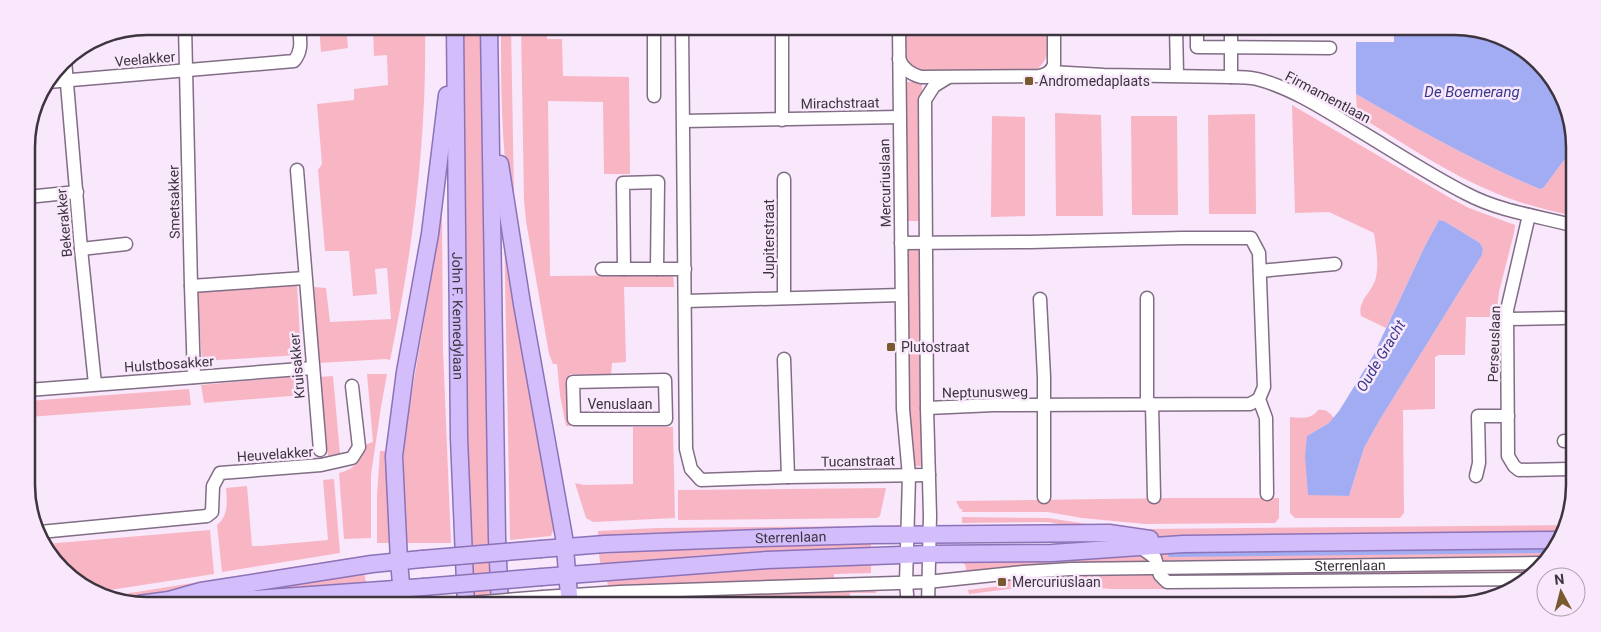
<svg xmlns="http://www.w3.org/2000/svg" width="1601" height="632" font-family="Roboto,sans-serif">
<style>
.green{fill:#f8b6c4}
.water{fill:#a1acf3}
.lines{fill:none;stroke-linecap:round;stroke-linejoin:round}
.stream{stroke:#a1acf3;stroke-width:4}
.minor-casing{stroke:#816d85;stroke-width:15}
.major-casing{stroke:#8c72b7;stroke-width:19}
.minor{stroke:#fff;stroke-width:12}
.major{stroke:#d3befb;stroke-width:16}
.minor-bridge-casing{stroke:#816d85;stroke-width:15;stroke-linecap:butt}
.major-bridge-casing{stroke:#8c72b7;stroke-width:19;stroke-linecap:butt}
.minor-bridge{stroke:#fff;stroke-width:12}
.major-bridge{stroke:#d3befb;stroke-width:16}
.poi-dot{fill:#79592f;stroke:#f9e7fc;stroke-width:2}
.labels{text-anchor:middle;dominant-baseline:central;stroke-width:5;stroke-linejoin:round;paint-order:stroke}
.street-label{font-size:14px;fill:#3d343f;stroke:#f9e7fc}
.poi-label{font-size:14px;fill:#3d343f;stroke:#f9e7fc;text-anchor:start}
.water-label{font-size:15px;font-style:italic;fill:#36398b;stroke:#f9e7fc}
.rim{fill:none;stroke:#3d343f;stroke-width:2.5}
</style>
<rect width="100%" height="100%" fill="#f9e7fc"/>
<g class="green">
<polygon points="319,26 346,26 348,48 321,52"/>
<path d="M373,26H425C427,138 413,251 390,360L386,359L319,363L314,287L326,288L330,322L391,319L387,268L375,269L377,294L353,296L349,251H325L318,170L322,164L317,104L354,100V89L388,85L387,55L374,56Z"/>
<path d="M460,26H481C483,220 486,413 494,606H472L466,436Z"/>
<path d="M501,26H511L514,197L510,201C501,143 501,85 501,26Z"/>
<polygon points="521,26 547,26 547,39 562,39 563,76 629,77 630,174 604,174 603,102 548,101 550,276 673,275 674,287 624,287 626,362 612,363 611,375 570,374 572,426 566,426 560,395 557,364 553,364 549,354 526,221 524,200"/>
<path d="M904,26H1048C1049,44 1051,61 1034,71L920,73L906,62L902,43Z"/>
<polygon points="902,82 922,82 922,221 904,221"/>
<path d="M1356,94C1415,128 1474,161 1537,188L1541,189L1544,187L1573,148V216C1547,210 1522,204 1498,194C1448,174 1403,143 1357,115Z"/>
<path d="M1292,105L1452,199L1469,208L1515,225L1514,233L1499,292L1496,317H1466L1465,355H1439L1435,357V409L1403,410L1404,513L1400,518H1295L1290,513V417C1300,418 1311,420 1318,410C1326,409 1329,412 1334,418L1329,423L1307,436L1308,494L1349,496L1364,448L1379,421L1482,255L1483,249L1480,243L1444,221L1439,220L1425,246L1386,328L1361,316C1357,300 1373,292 1376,277C1379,263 1376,247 1374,233L1329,212L1295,213Z"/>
<polygon points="1055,113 1101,115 1103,216 1056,216"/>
<polygon points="1255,114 1256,214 1209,214 1208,115"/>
<polygon points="992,116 1025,117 1025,216 991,217"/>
<polygon points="1131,116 1177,116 1178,215 1132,215"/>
<polygon points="442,215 443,350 451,543 404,543 402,498 404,439"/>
<polygon points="504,225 556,528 554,528 551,536 510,540"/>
<polygon points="917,248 922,252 925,466 915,466 907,424 905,252 909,249"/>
<polygon points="297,284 301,355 202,361 197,291"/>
<path d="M367,374H387L381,407L371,475V538L344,539L339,473C359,468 357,460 367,444L373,442Z"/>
<polygon points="302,376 303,395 204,403 201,385"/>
<polygon points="333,376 340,454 328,456 320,377"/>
<polygon points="189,389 191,405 28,417 28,401"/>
<polygon points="633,427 673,427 675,518 593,522 586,518 575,483 584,485 633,484"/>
<polygon points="380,451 389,451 391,543 377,543 377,495"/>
<path d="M334,479L340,553L222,572L217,525C229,515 227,501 226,488L247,486L252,546H261L328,540L323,480Z"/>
<polygon points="886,488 880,516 877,518 678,520 678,490"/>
<polygon points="1172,498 1279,498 1279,518 1275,523 1145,524 1082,518 1048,512 962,512 962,509 960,509 956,501"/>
<polygon points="962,517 1048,518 1087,524 1145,529 1567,525 1561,533 1171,537 1081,528 1048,522 962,523"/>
<polygon points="871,526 871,530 644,533 598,536 598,531 656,528"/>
<polygon points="210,530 214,574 97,592 56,564 46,544"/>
<polygon points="871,541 871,547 693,556 676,561 601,569 599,554 653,550 724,549 763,543"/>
<polygon points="1553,545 1544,557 1162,561 1156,550"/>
<polygon points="362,556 363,562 117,601 105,597"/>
<polygon points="1142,556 1149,562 1026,565 967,573 965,564 962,563 962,560"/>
<polygon points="871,564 871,573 834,574 834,579 608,587 607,580 737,566 760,569"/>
<polygon points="364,570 366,583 221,597"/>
<polygon points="1535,570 1531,575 1171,578 1170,574"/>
<polygon points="1156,574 1164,589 1110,589 1063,584 1017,588 969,594 968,590 1008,585 1008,580 1042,577"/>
<polygon points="875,590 876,593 850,593 850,598 640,606 609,606 608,599"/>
<polygon points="1489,595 1469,603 1391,604 1391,596"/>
<polygon points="1384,597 1384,604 1341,604 1341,606 1181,606 1180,598"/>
<polygon points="1169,598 1169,606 1083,606 1086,600"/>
<polygon points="1068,600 1071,606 1000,606 1031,602"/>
</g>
<g class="water">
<path d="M1394,26H1454L1493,33L1550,73L1574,131L1573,148L1544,187L1541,189L1537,188C1474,161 1415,128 1356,94V42H1394Z"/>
<polygon points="1439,220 1444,221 1480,243 1483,249 1482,255 1379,421 1364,448 1349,496 1308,495 1305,456 1307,436 1329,423 1339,411 1373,356 1425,246"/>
</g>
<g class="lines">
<polyline class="stream" points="1170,555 1549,551"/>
<g class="minor-casing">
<g id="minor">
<polyline points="185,26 191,286 194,377"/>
<polyline points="654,26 654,96"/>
<polyline points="682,26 686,449 691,469 701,480 788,477 929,475"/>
<polyline points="782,26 782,120"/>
<polyline points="899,26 903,409 909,476 906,583 908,606"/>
<polyline points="1176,26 1177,75"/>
<polyline points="1197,26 1197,47 1330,48"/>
<path d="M899,59C903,69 910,74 921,77L1039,76C1046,75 1051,72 1054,65V26"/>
<polyline points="65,60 81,249 95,384"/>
<path d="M1050,72L1104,75L1231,77C1239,77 1248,77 1257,79C1292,88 1325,110 1355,128C1392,150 1428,174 1467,194C1499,211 1537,216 1572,225"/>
<polyline points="1231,77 1231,26"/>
<path d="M48,82L294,61C303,50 300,40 299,26"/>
<polyline points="684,121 899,117"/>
<polyline points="297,170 320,450"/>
<polyline points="784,179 784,298"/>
<polyline points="27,197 77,192"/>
<polyline points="1529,215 1507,310 1508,456 1514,466 1519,470 1569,469"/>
<polyline points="901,243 1030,242 1182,238 1251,238 1259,253 1264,387 1259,399 1266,418 1267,494"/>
<polyline points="81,249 126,244"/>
<polyline points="602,269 685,269"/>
<polyline points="624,269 623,183 658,182 657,269"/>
<polyline points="1260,271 1335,264"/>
<polyline points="191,286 305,278"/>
<polyline points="1040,299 1044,377 1044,497"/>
<polyline points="686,301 901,295"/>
<polyline points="1507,319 1563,318"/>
<polyline points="784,359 788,477"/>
<polygon points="665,380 666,419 574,419 573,382"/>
<polyline points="28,390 313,368"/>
<polyline points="1147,404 1147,298"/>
<polyline points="1152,404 1154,497"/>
<polyline points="927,408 994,405 1250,404 1259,399"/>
<polyline points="1564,441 1569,441"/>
<polyline points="1476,476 1479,463 1478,416 1508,416"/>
<polyline points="40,532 207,516 212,512 213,486 220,473 321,465 352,458 359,447 352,386"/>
<polyline points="1139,546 1155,558 1160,575 1167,582 1528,579"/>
<path id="s1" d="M543,597L620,592L927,582L1023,572L1071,569L1540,563"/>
<polyline points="928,606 930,515 927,408 925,100 934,86 947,78"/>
</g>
</g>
<g class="major-casing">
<g id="major">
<path id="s2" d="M455,26L459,438L466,606"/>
<polyline points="489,26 497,538 500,606"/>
<polyline points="500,164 522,304 564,537 569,595 568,606"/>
<path id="s3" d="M541,549L605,544L761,538L873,535L1109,533L1150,539"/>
<polyline points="542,577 767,560 928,554 1052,553 1183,544 1557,540"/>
<polyline points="189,600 239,600 423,587"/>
<polyline points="139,604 169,600 201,591 372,564 422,559"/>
<polyline points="403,606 399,561 394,456 405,372 430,234 447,95"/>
</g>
</g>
<use href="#minor" class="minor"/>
<use href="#major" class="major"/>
<g class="minor-bridge-casing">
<polyline id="minor-bridge" points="434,606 543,597"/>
</g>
<g class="major-bridge-casing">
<g id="major-bridge">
<polyline points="422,559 541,549"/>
<polyline points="423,587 542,577"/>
</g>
</g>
<use href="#minor-bridge" class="minor-bridge"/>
<use href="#major-bridge" class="major-bridge"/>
</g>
<g class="poi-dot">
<rect x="1024" y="76" width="10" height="10" rx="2.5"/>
<rect x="886" y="342" width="10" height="10" rx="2.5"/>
<rect x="997" y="577" width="10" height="10" rx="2.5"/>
</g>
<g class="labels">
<g class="street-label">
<text transform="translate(145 59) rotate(-5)">Veelakker</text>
<text transform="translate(1328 97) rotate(28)">Firmamentlaan</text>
<text transform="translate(840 103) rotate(-1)">Mirachstraat</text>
<text transform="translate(885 183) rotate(-91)">Mercuriuslaan</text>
<text transform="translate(174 202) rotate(-91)">Smetsakker</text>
<text transform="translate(64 223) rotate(-95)">Bekerakker</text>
<text transform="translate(769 239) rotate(-90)">Jupiterstraat</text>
<text stroke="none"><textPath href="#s2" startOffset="290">John F. Kennedylaan</textPath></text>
<text transform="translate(1494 344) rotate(-88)">Perseuslaan</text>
<text transform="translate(169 364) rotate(-4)">Hulstbosakker</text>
<text transform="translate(297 366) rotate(-95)">Kruisakker</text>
<text transform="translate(985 392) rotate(-1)">Neptunusweg</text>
<text x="620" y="404">Venuslaan</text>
<text transform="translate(275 454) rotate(-4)">Heuvelakker</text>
<text transform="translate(858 461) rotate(-1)">Tucanstraat</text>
<text stroke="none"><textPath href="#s3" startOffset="250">Sterrenlaan</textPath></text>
<text stroke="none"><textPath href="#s1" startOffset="808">Sterrenlaan</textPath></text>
</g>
<g class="poi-label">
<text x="1039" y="81">Andromedaplaats</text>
<text x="901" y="347">Plutostraat</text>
<text x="1012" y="582">Mercuriuslaan</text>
</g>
<g class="water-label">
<text x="1472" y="92">De Boemerang</text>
<text transform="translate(1381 356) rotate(-59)">Oude Gracht</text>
</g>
</g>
<path d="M0 0H1601V632H0ZM147 35H1454A112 112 0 0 1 1566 147V485A112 112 0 0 1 1454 597H147A112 112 0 0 1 35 485V147A112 112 0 0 1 147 35Z" fill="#f9e7fc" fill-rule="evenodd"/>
<path class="rim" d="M147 35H1454A112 112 0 0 1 1566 147V485A112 112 0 0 1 1454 597H147A112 112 0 0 1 35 485V147A112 112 0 0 1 147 35Z"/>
<g transform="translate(1561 592) rotate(353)"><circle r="24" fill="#f9e7fc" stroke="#ae9fb0"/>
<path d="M0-4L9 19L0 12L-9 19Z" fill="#79592f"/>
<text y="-8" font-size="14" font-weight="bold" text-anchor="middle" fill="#3d343f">N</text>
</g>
</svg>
